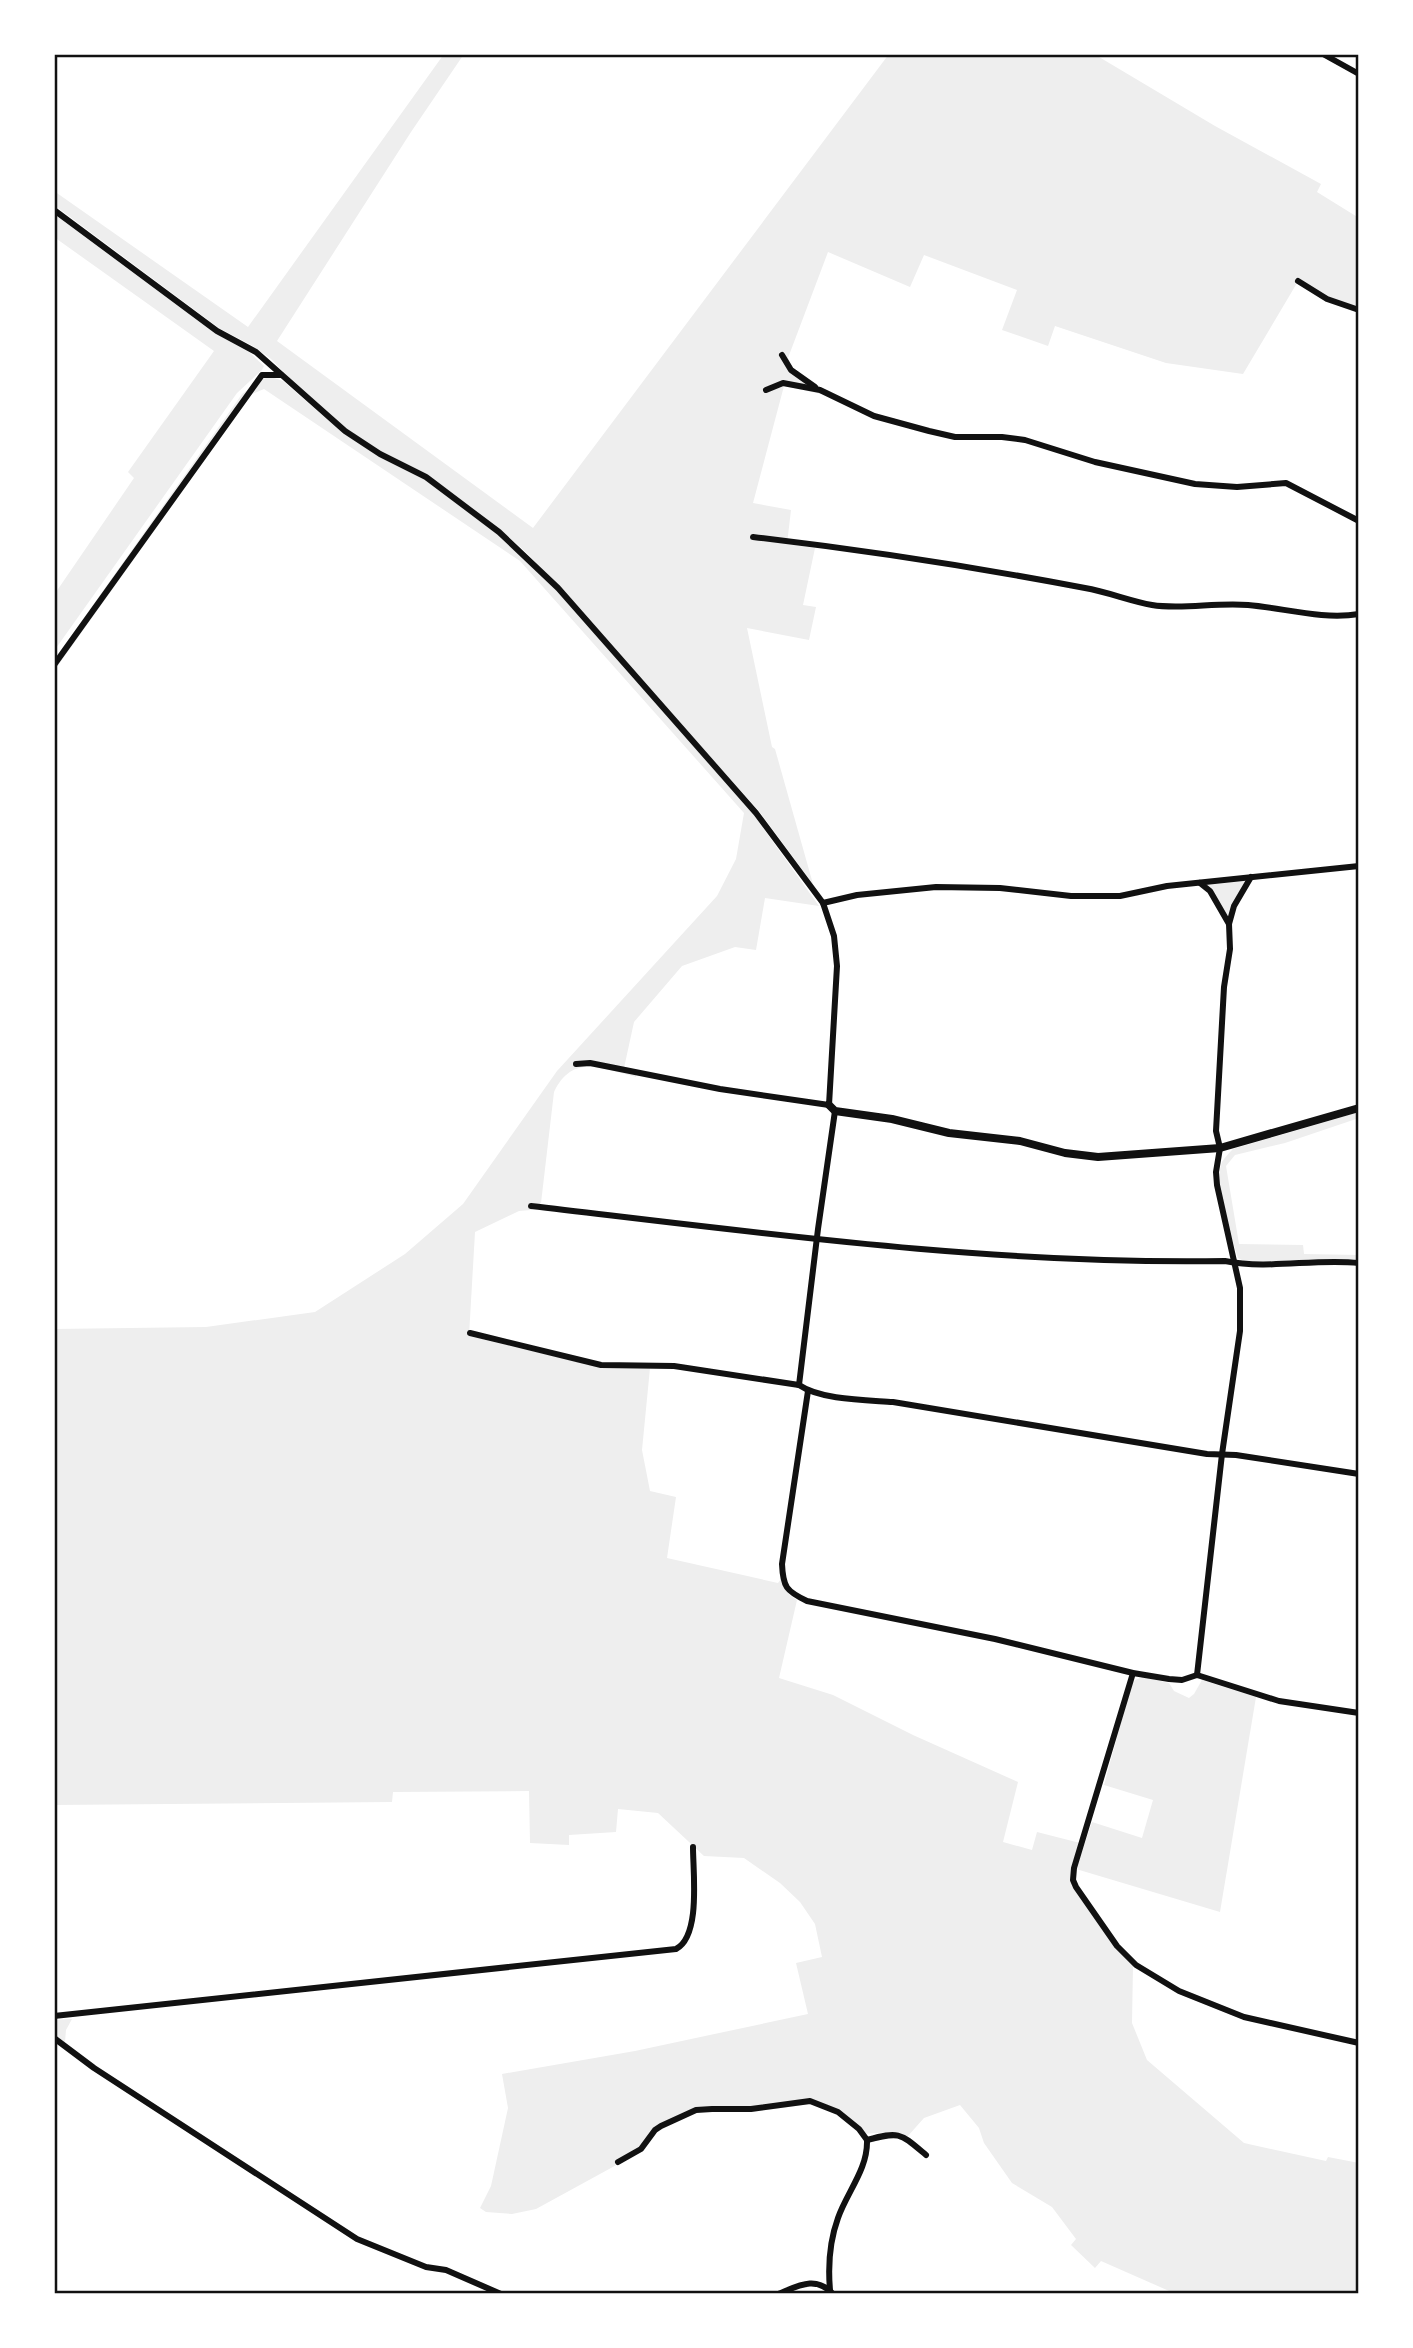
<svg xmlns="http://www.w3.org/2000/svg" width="1413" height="2348" font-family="Arial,sans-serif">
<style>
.green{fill:#eee}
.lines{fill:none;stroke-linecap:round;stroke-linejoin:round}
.minor{stroke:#111;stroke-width:6}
.tertiary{stroke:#111;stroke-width:8}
.neatline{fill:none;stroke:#111;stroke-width:2.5}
</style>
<rect width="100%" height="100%" fill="#fff"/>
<g class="green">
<polygon points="444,54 464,54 411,132 277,341 533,528 889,54 1094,54 1215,126 1321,184 1317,192 1359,218 1359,313 1326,301 1297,283 1243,374 1166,363 1055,326 1048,346 1002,330 1017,290 924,255 910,287 828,252 788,358 792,367 822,388 821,394 784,386 753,503 791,510 787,544 815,548 803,605 816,607 809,640 747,628 772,747 775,749 813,884 759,811 529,555 500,529 428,476 381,452 347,429 302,391 271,359 253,346 219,328 54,205 54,191 248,327"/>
<polygon points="54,214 216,334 249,352 264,366 262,370 237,393 54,651 54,595 134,478 128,472 214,351 54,237"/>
<path d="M271,377L283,381L343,433L425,479L497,534L555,589L753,814L819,906L765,898L756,950L735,947L682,966L634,1022L624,1068L636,1072V1077C602,1069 573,1053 554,1092L541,1203L531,1210L519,1211L475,1232L469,1336L599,1367L650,1368L642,1450L650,1491L676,1497L667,1558L778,1583L781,1579C784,1589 788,1595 797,1600L779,1678L833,1695L913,1735L1018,1782L1003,1842L1032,1850L1037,1832L1080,1843L1071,1880L1115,1947L1133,1965L1132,2023L1147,2060L1244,2143L1326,2161L1328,2157L1359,2163V2294H1176L1101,2261L1095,2268L1071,2245L1076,2239L1052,2207L1012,2183L984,2143L979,2128L960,2105L924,2118L907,2137L892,2132L861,2134L837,2114L811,2104L751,2112L712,2110L697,2112L657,2131L642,2151L536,2209L512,2214L486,2212L480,2208L491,2186L508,2108L502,2074L635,2051L808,2014L796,1963L822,1957L815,1924L800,1902L780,1883L744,1858L704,1856L658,1813L618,1809L616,1832L569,1835V1845L530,1843L529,1791L393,1792L392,1802L54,1805V1329L206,1327L315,1312L405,1254L463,1204L557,1071L717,896L736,859L744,813L520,561L264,389L252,394L54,671V660L242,394L262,379Z"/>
<polygon points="1246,881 1228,917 1207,885"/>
<path d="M1359,1112V1118L1285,1143L1235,1155L1226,1166L1239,1244L1303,1245L1304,1254L1359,1255V1261L1246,1262L1238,1258C1231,1235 1213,1184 1222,1162C1225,1157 1229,1153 1233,1149Z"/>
<polygon points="1143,1677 1169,1683 1174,1691 1189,1698 1194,1694 1202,1680 1256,1697 1220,1912 1076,1869 1092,1822 1142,1838 1153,1800 1104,1785 1131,1686 1135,1680"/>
<polygon points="72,2019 66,2030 65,2042 54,2035 54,2020"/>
</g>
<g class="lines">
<g class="minor">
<polyline points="1323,54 1359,74"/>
<polyline points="54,210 217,331 256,352 345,431 380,454 426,477 499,532 558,588 756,813 823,903 834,936 837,966 829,1105 720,1089 590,1063 576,1064"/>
<polyline points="1298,281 1327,299 1359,310"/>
<polyline points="782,355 791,370 815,387"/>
<polyline points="766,390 783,383 820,390 874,416 929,431 955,437 1002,437 1025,440 1095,462 1195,484 1237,487 1286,483 1359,521"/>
<path d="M753,537C864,550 975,567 1085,588C1108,592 1130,601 1152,605C1182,610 1216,602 1248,605C1284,608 1322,620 1359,614"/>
<polyline points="54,665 262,375 281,375"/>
<polyline points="1200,883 1210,891 1229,924"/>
<polyline points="823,903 857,895 936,887 1000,888 1071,896 1120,896 1167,886 1359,866"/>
<path d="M531,1206C761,1233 993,1265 1225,1261C1270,1270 1314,1258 1359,1263"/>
<path d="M470,1333L601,1365L674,1366L799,1385C821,1400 866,1400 893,1402L1207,1454L1236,1455L1359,1474"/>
<polyline points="799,1385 818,1229 835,1111"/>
<path d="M808,1391L782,1564C783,1587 786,1591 807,1601L995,1639L1133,1673L1169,1679L1182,1680L1197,1675L1279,1701L1359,1713"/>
<polyline points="1133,1673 1074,1868 1073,1880 1076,1887 1117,1946 1136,1965 1179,1991 1244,2017 1359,2043"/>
<polyline points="1197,1675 1222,1454 1240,1331 1240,1288 1217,1185 1216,1172 1220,1148 1216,1131 1224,987 1230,949 1229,924 1234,906 1251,877"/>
<path d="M54,2016L676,1949C701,1936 693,1873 693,1847"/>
<polyline points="54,2038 94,2068 357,2239 426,2267 446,2270 501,2294"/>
<path d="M618,2162L641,2149L655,2130L661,2126L696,2110L712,2109H751L810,2101L838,2112L859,2129L867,2140C900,2131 900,2133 926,2155"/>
<path d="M830,2290C828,2267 830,2240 838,2218C847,2192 868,2169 867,2140"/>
<path d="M778,2294C798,2286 816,2275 833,2294"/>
</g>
<polyline class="tertiary" points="829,1105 835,1111 892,1119 949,1133 1020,1141 1065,1153 1098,1157 1220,1148 1359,1108"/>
</g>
<rect width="1413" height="2348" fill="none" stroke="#ffffff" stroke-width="112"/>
<rect x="56" y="56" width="1301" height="2236" class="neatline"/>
</svg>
